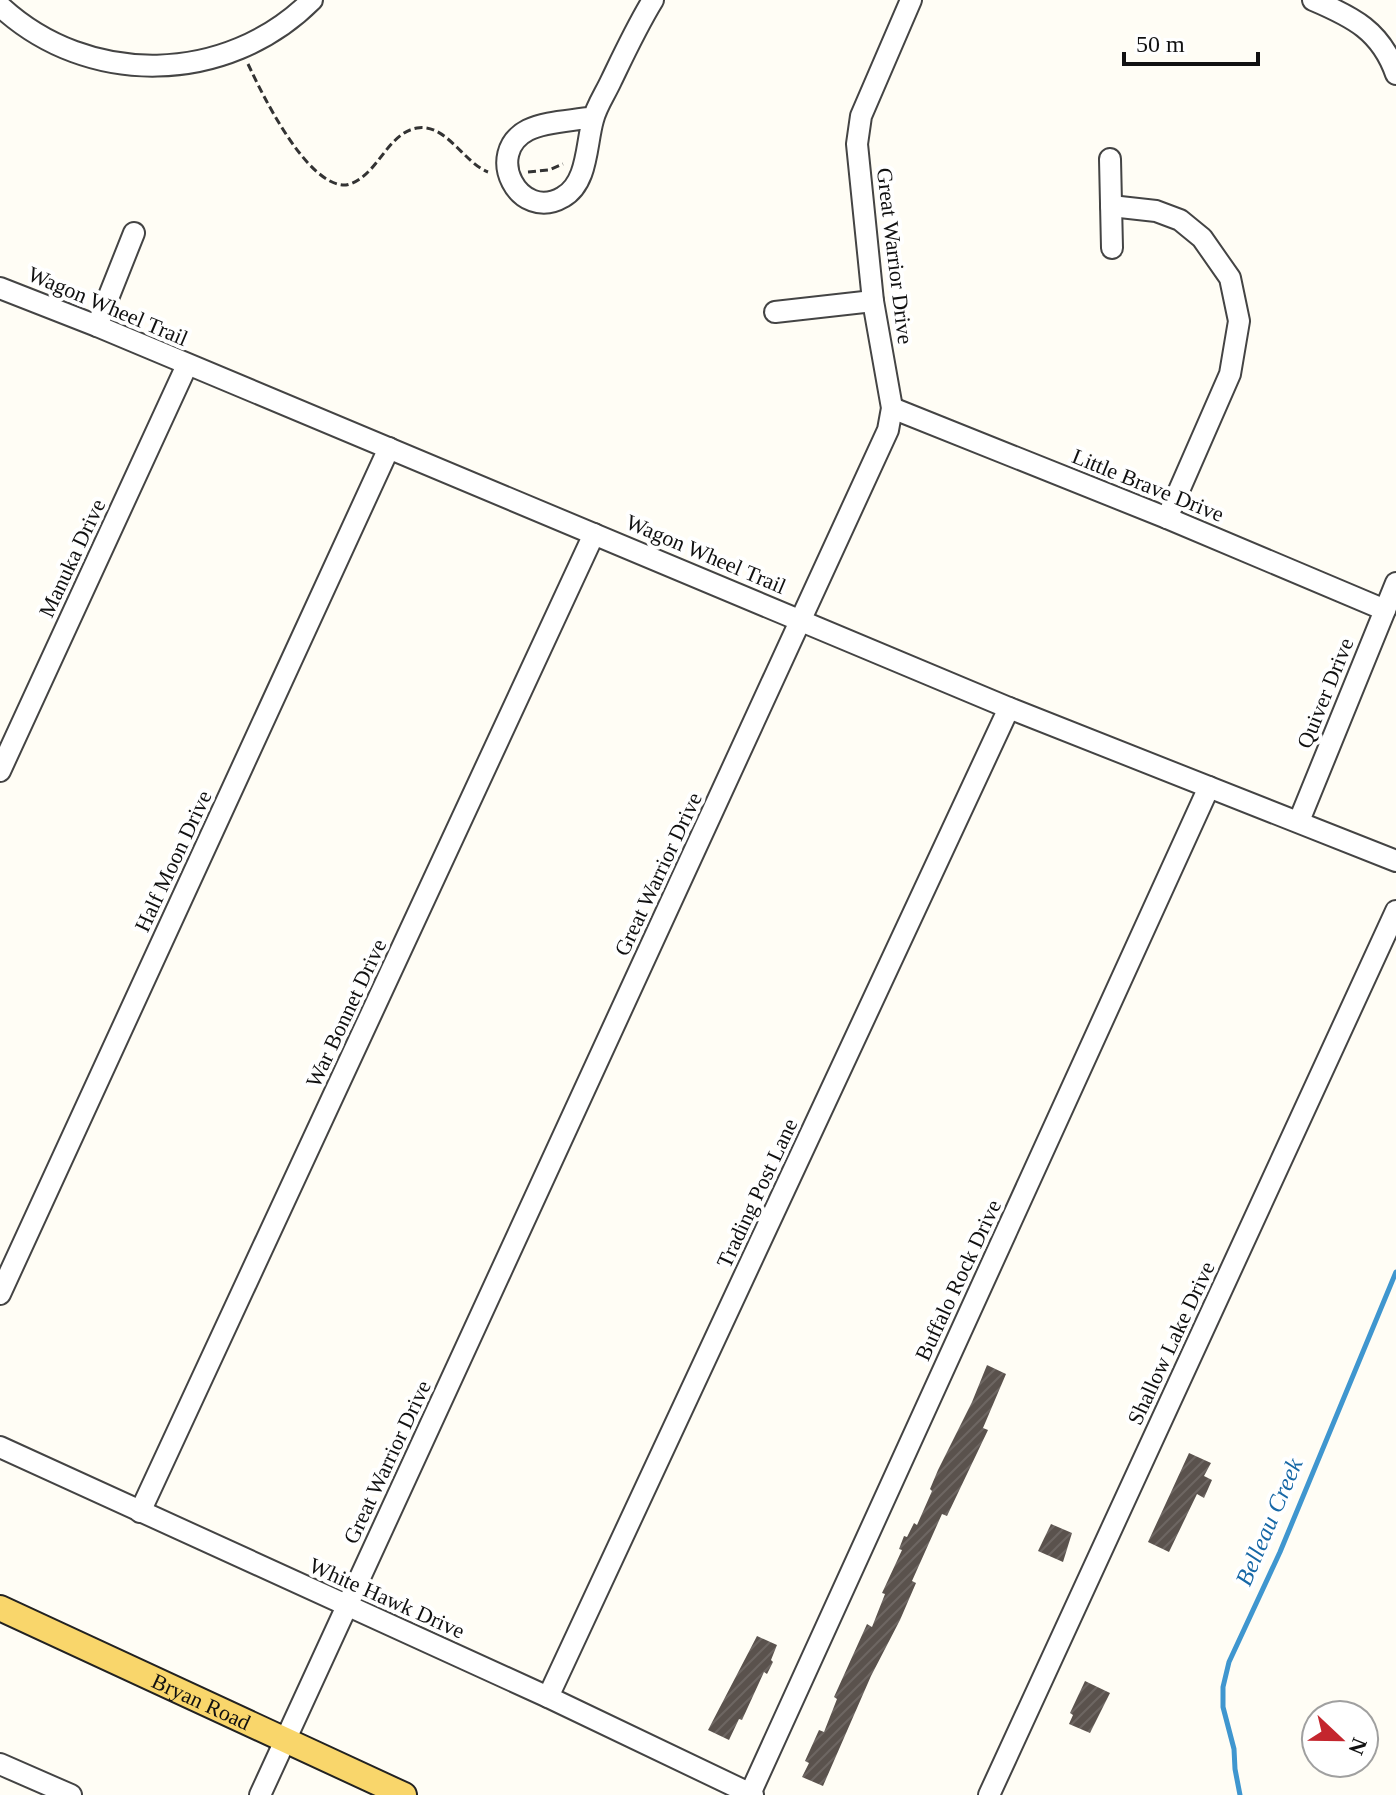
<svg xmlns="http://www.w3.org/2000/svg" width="1396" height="1795" font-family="'Times New Roman',serif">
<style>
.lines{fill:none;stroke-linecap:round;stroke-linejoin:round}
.stream{stroke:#3f96cf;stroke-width:5}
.building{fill:url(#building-hatch)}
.minor-casing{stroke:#444;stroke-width:24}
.major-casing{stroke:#222;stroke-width:28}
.path{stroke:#333;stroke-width:3;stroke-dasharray:8 4;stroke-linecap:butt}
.minor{stroke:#fff;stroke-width:20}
.major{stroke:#f9d66b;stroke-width:24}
.labels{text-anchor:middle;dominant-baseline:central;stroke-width:8;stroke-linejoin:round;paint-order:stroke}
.street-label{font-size:22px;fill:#111;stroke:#fff}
.water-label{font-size:24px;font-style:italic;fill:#1768a6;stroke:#fff}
</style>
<defs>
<pattern id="building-hatch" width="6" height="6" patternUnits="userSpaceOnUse" patternTransform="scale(2)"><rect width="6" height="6" fill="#5a524d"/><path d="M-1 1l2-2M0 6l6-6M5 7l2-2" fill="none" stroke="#6d6662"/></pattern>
</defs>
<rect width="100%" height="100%" fill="#fffdf5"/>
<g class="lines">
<polyline class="stream" points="1240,1795 1235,1769 1234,1749 1223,1707 1223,1687 1229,1662 1280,1552 1396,1272"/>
</g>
<g class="building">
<polygon points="987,1365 1006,1374 983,1428 988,1430 947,1516 942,1514 912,1581 916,1583 900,1620 871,1676 823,1786 802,1777 809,1763 805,1761 819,1730 824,1732 837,1699 834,1697 867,1624 872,1627 885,1594 882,1593 902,1550 899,1549 904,1536 907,1537 914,1523 917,1525 932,1491 930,1489 938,1470 972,1402"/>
<polygon points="1189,1453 1211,1463 1204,1476 1212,1480 1204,1498 1197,1494 1169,1552 1148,1542"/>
<polygon points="1051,1524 1072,1533 1063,1562 1038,1551"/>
<polygon points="757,1636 777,1645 771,1660 773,1662 767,1674 764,1672 742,1720 739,1719 729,1740 708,1730"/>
<polygon points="1085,1681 1110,1693 1090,1733 1069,1724 1073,1715 1070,1713"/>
</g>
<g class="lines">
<g class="minor-casing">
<g id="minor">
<path d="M1313,0C1353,17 1381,31 1396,74"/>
<path d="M0,6C88,88 227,85 312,0"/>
<path d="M593,117C573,121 546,121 528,130C483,153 519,223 563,197C588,183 586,144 593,120C596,107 605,94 611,81C624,54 637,26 653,0"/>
<polyline points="1110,159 1112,248"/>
<polyline points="1111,206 1156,211 1180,220 1202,238 1230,278 1239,321 1230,374 1167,518"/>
<polyline points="0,288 97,326 1009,708 1396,861"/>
<polyline points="775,312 873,301"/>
<polyline points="97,326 134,233"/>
<polyline points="892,408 1167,518 1385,610"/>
<polyline points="0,771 187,365"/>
<polyline points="1299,821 1396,583"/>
<polyline points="0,1294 389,448"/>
<polyline points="0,1447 548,1697 753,1795"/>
<polyline points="140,1512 594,534"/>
<polyline points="548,1697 1009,708"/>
<polyline points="0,1764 71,1795"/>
<polyline points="750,1794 1209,787"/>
<polyline points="260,1795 888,430 892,408 873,301 857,144 861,116 911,0"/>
<polyline points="989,1795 1396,911"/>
</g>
</g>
<g class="major-casing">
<g id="major">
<path id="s1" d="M0,1608L404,1795"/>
</g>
</g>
<g class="path">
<path d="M248,64C262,94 307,187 346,185C353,184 362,178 367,173C383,158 394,132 417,128C446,123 464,163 488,172"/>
<polyline points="528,172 549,170 563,164"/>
</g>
<use href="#minor" class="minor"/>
<use href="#major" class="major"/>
</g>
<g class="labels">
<g class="street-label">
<text transform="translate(895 256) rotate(83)">Great Warrior Drive</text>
<text transform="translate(108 306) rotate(23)">Wagon Wheel Trail</text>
<text transform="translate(1148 485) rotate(22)">Little Brave Drive</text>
<text transform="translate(706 554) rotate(23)">Wagon Wheel Trail</text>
<text transform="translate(72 558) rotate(-65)">Manuka Drive</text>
<text transform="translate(1325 693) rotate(-68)">Quiver Drive</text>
<text transform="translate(173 861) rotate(-65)">Half Moon Drive</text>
<text transform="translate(658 874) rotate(-65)">Great Warrior Drive</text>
<text transform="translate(346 1013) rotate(-65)">War Bonnet Drive</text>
<text transform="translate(757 1193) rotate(-65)">Trading Post Lane</text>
<text transform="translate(958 1280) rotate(-65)">Buffalo Rock Drive</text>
<text transform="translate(1171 1343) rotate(-65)">Shallow Lake Drive</text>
<text transform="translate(387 1462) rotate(-65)">Great Warrior Drive</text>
<text transform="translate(387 1598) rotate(24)">White Hawk Drive</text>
<text stroke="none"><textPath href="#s1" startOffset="222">Bryan Road</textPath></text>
</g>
<g class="water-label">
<text transform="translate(1269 1522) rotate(-67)">Belleau Creek</text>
</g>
</g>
<g transform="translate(1340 1739) rotate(112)"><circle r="38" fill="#ffffff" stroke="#a0a0a0" stroke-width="2"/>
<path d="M0-6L14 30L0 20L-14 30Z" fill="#c4262e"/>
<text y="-12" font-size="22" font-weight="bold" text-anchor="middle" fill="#111111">N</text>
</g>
<path d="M1124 52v12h134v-12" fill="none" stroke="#111111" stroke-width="4"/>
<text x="1136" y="52" font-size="24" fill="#111111" stroke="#ffffff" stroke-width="6" paint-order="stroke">50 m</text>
</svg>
